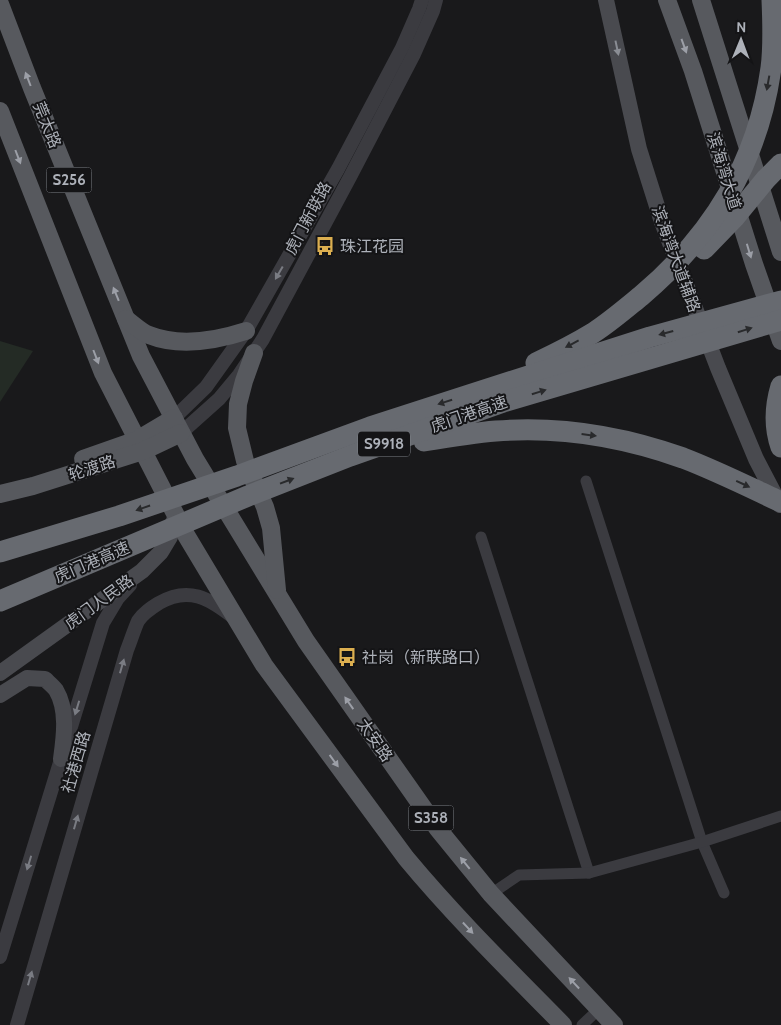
<svg xmlns="http://www.w3.org/2000/svg" width="781" height="1025" font-family="Cabin,'Noto Sans SC',sans-serif">
<style>
.green{fill:#242b25}
.lines{fill:none;stroke-linecap:round;stroke-linejoin:round}
.minor{stroke:#3b3b40;stroke-width:11}
.tertiary{stroke:#3b3b40;stroke-width:14}
.secondary{stroke:#494a4f;stroke-width:16}
.primary{stroke:#57595e;stroke-width:18}
.motorway{stroke:#676a70;stroke-width:21}
.motorway-bridge{stroke:#676a70;stroke-width:21}
.oneway{fill:#9c9fa7}
.oneway2{fill:#8a8d94}
.oneway3{fill:#292a2c}
.oneway4{fill:#7a7c83}
.labels{text-anchor:middle;dominant-baseline:central;stroke-width:4;stroke-linejoin:round;paint-order:stroke}
.shield{fill:#141416;stroke:#7f8288;stroke-width:1}
.shield-label{font-size:15px;font-weight:bold;fill:#adb1b9}
.street-label{font-size:16px;fill:#adb1b9;stroke:#141416}
.poi-label{font-size:16px;fill:#adb1b9;stroke:#141416;text-anchor:start}
</style>
<rect width="100%" height="100%" fill="#19191b"/>
<polygon class="green" points="0,341 33,351 0,402"/>
<g class="lines">
<g class="minor">
<polyline points="586,481 702,842 724,893"/>
<polyline points="481,537 589,873"/>
<polyline points="491,894 519,875 589,873 702,842 781,816"/>
<polyline points="582,1025 599,1009"/>
</g>
<g class="tertiary">
<polyline points="174,418 206,387 246,331 338,169 402,48 419,9 422,0"/>
<polyline points="181,433 219,399 239,375 263,339 350,177 414,54 433,11 436,0"/>
<polyline points="0,957 103,623 118,598 130,585"/>
<path d="M17,1025L127,650C131,640 134,630 138,621C143,613 151,608 159,603C188,586 209,598 233,617"/>
</g>
<g class="secondary">
<polyline points="606,0 639,149 662,222 718,368 756,459 780,505"/>
<polyline points="0,673 142,571 161,552 170,537 173,522"/>
<path d="M0,695L27,678L45,679C48,682 53,686 56,690C68,710 64,737 61,759"/>
</g>
<g class="primary">
<polyline points="667,0 693,71 754,264 781,341"/>
<polyline points="701,0 781,252"/>
<polyline points="0,4 32,88 141,356 195,459 306,641 438,829 491,894 614,1025"/>
<path d="M0,111L103,373L186,535L264,665L406,858C455,917 509,970 563,1025"/>
<path d="M126,319C133,324 141,332 149,335C179,347 215,341 246,331"/>
<polyline points="254,353 244,381 238,404 237,428 245,461 265,507 271,528 277,590"/>
<polyline points="83,459 137,440 174,418"/>
<polyline points="0,494 33,486 143,451 181,433"/>
</g>
<path class="motorway" d="M781,386C775,406 774,427 781,447"/>
<g class="motorway-bridge">
<polyline points="704,249 734,218 766,179 781,164"/>
<path d="M536,363C555,354 575,344 593,333C610,322 625,309 641,296C713,235 758,162 771,68C774,46 773,23 772,0"/>
<path d="M424,441C448,437 472,433 496,431C559,426 624,437 683,458C717,471 749,487 781,502"/>
<polyline points="0,552 119,516 237,476 370,427 469,395 650,337 781,301"/>
<polyline points="0,601 248,496 350,456 503,402 781,320"/>
</g>
</g>
<defs><path id="oneway-solid" d="M-6-.8H1V-3.2L6.5 0L1 3.2V.8H-6Z" transform="scale(1.25)"/></defs>
<g class="oneway">
<use href="#oneway-solid" transform="translate(684 46) rotate(70)"/>
<use href="#oneway-solid" transform="translate(28 79) rotate(-111)"/>
<use href="#oneway-solid" transform="translate(18 157) rotate(69)"/>
<use href="#oneway-solid" transform="translate(749 251) rotate(73)"/>
<use href="#oneway-solid" transform="translate(116 294) rotate(-112)"/>
<use href="#oneway-solid" transform="translate(96 357) rotate(69)"/>
<use href="#oneway-solid" transform="translate(349 703) rotate(-125)"/>
<use href="#oneway-solid" transform="translate(334 761) rotate(54)"/>
<use href="#oneway-solid" transform="translate(465 863) rotate(-129)"/>
<use href="#oneway-solid" transform="translate(468 928) rotate(47)"/>
<use href="#oneway-solid" transform="translate(574 983) rotate(-133)"/>
</g>
<use class="oneway2" href="#oneway-solid" transform="translate(617 48) rotate(78)"/>
<g class="oneway3">
<use href="#oneway-solid" transform="translate(768 83) rotate(100)"/>
<use href="#oneway-solid" transform="translate(745 330) rotate(-17)"/>
<use href="#oneway-solid" transform="translate(666 333) rotate(165)"/>
<use href="#oneway-solid" transform="translate(572 344) rotate(152)"/>
<use href="#oneway-solid" transform="translate(539 392) rotate(-17)"/>
<use href="#oneway-solid" transform="translate(445 402) rotate(162)"/>
<use href="#oneway-solid" transform="translate(589 435) rotate(7)"/>
<use href="#oneway-solid" transform="translate(287 481) rotate(-21)"/>
<use href="#oneway-solid" transform="translate(743 484) rotate(25)"/>
<use href="#oneway-solid" transform="translate(143 508) rotate(161)"/>
</g>
<g class="oneway4">
<use href="#oneway-solid" transform="translate(279 273) rotate(120)"/>
<use href="#oneway-solid" transform="translate(122 666) rotate(-74)"/>
<use href="#oneway-solid" transform="translate(77 708) rotate(107)"/>
<use href="#oneway-solid" transform="translate(76 822) rotate(-74)"/>
<use href="#oneway-solid" transform="translate(29 863) rotate(107)"/>
<use href="#oneway-solid" transform="translate(30 978) rotate(-74)"/>
</g>
<defs>
<g id="bus-bare" transform="scale(1.5)"><path d="M-5-6H5V4H4V6H2V4H-2V6H-4V4H-5ZM-3.5-4V0h7V-4ZM-3.5 1.2v1.5H-2V1.2ZM2 1.2v1.5H3.5V1.2Z" fill="#dcaf50" stroke="#141416" stroke-width="2.5" paint-order="stroke"/></g>
</defs>
<g fill-rule="evenodd">
<use href="#bus-bare" x="325" y="246"/>
<use href="#bus-bare" x="347" y="657"/>
</g>
<g class="labels">
<g class="shield">
<rect x="46.5" y="167.5" width="45" height="25" rx="4"/>
<rect x="358" y="431.5" width="52" height="25" rx="4"/>
<rect x="408.5" y="805.5" width="45" height="25" rx="4"/>
</g>
<g class="shield-label">
<text x="69" y="180">S256</text>
<text x="384" y="444">S9918</text>
<text x="431" y="818">S358</text>
</g>
<g class="street-label">
<text transform="translate(47 125) rotate(68)">莞太路</text>
<text transform="translate(724 171) rotate(73)">滨海湾大道</text>
<text transform="translate(308 218) rotate(-62)">虎门新联路</text>
<text transform="translate(676 259) rotate(70)">滨海湾大道辅路</text>
<text transform="translate(469 414) rotate(-19)">虎门港高速</text>
<text transform="translate(92 468) rotate(-18)">轮渡路</text>
<text transform="translate(92 562) rotate(-23)">虎门港高速</text>
<text transform="translate(99 602) rotate(-36)">虎门人民路</text>
<text transform="translate(375 740) rotate(55)">太安路</text>
<text transform="translate(76 762) rotate(-74)">社港西路</text>
</g>
<g class="poi-label">
<text x="340" y="246">珠江花园</text>
<text x="362" y="657">社岗（新联路口）</text>
</g>
</g>
<g transform="translate(741 40) rotate(1)" stroke="#141416" stroke-width="4" paint-order="stroke">
<path d="M0-4L9 19L0 12L-9 19Z" fill="#adb1b9"/>
<text y="-8" font-size="14" font-weight="bold" text-anchor="middle" fill="#adb1b9">N</text>
</g>
</svg>
